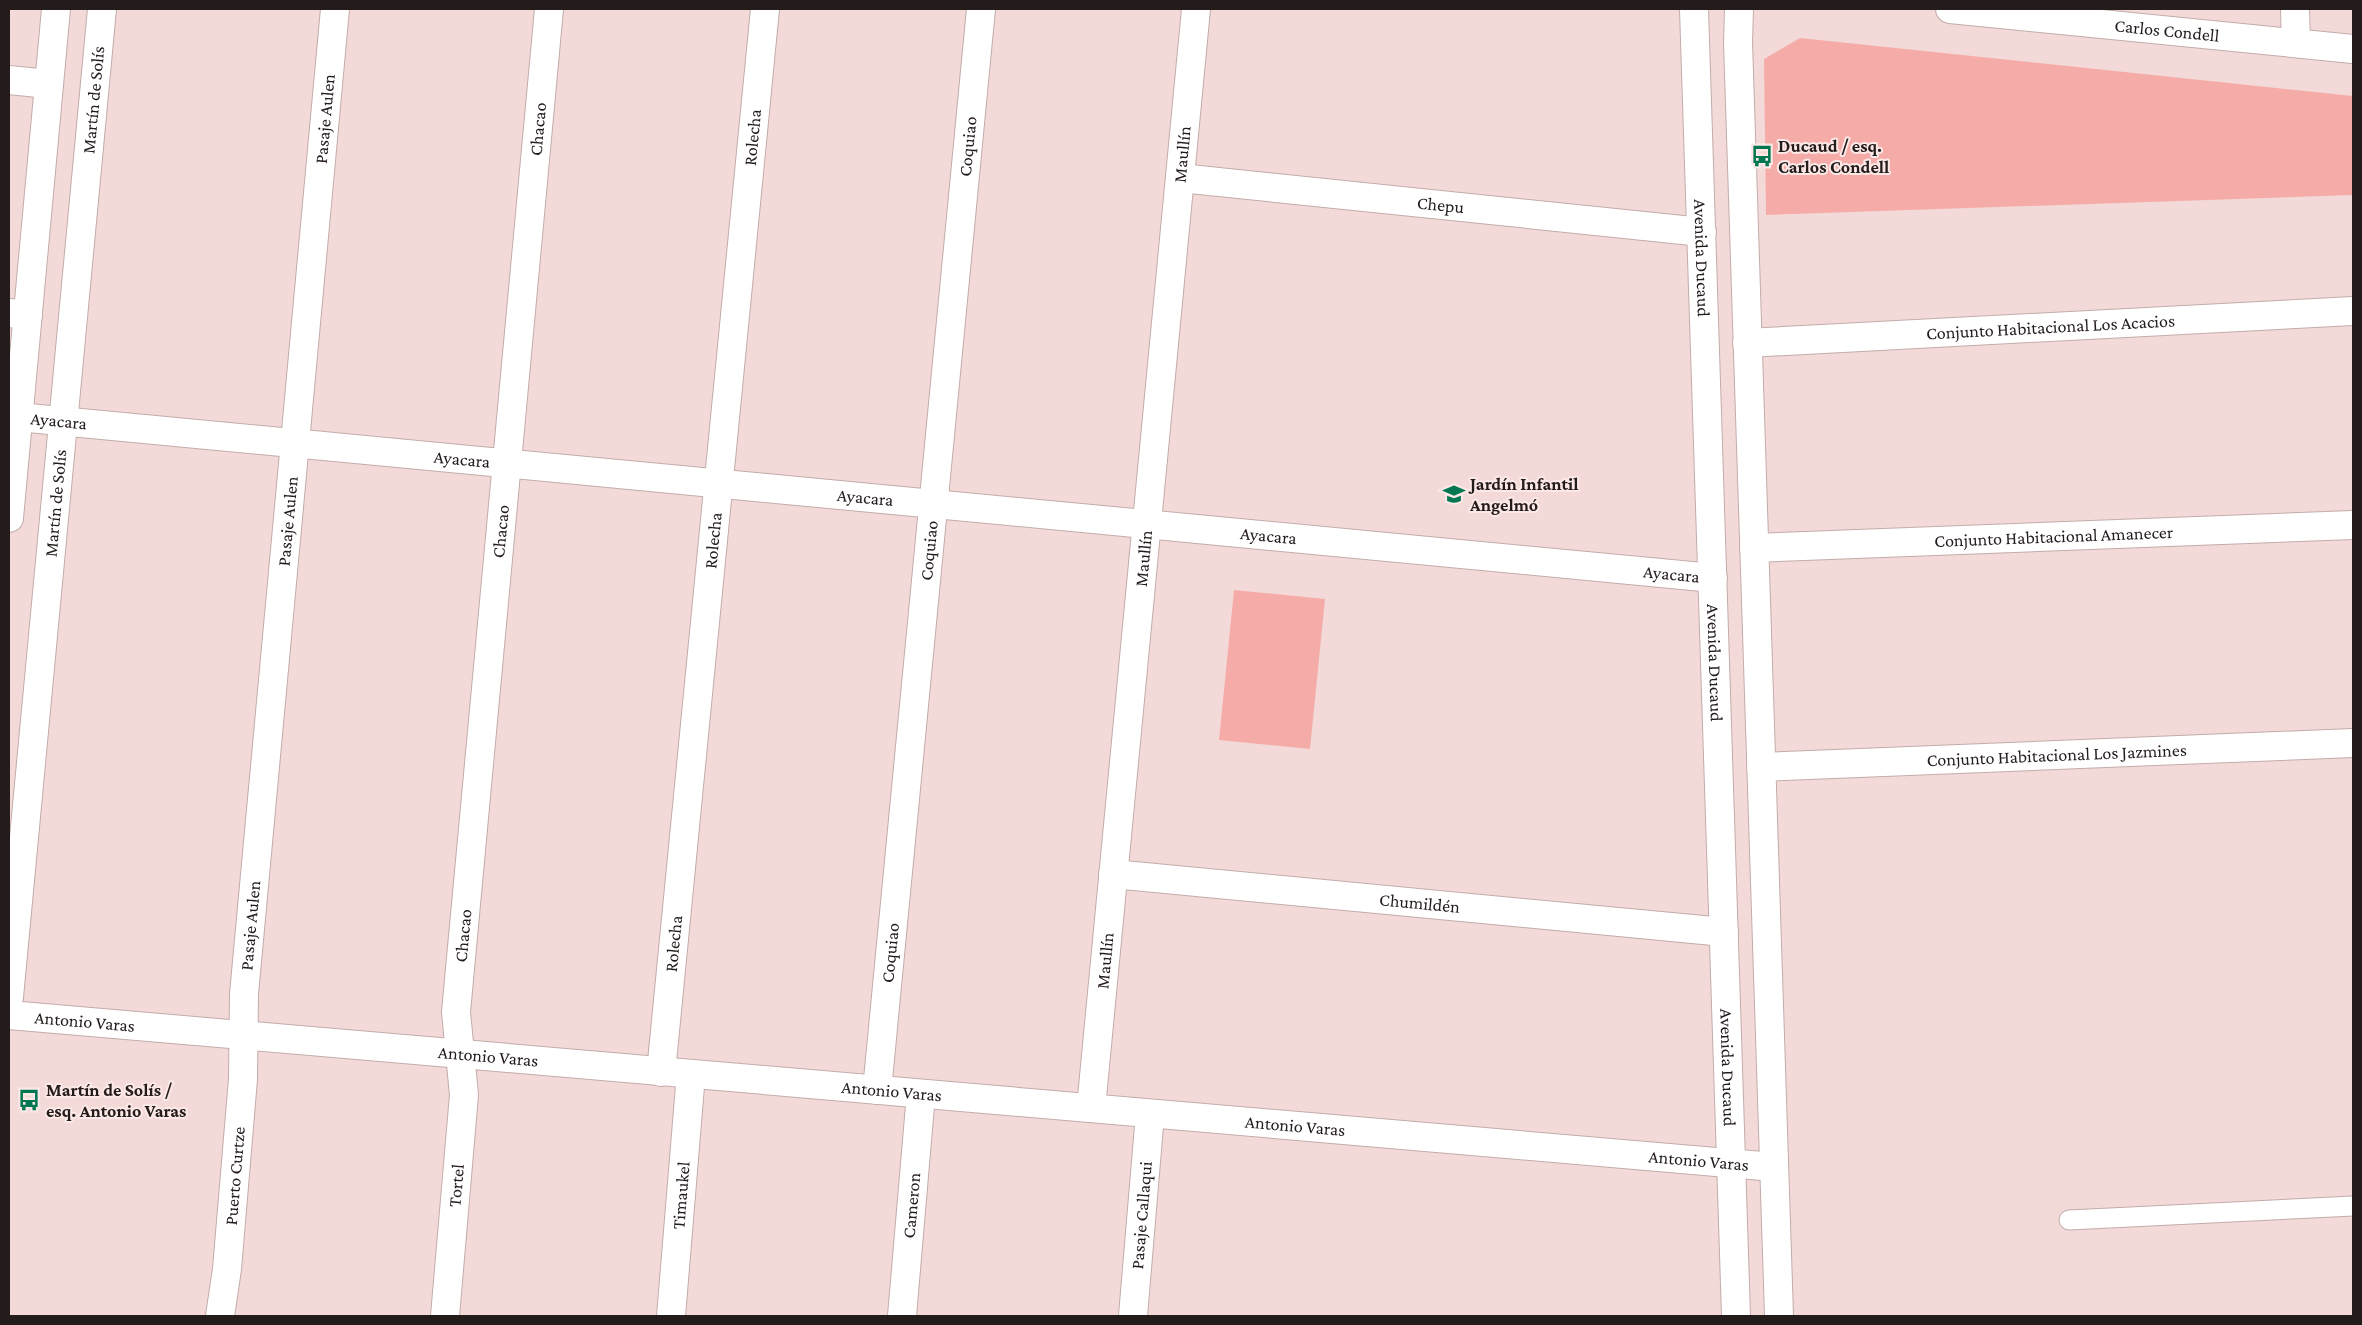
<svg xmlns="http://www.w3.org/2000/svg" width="2362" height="1325" font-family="'Crimson Pro',serif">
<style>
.green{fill:#f5aca8}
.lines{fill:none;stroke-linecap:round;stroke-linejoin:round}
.service-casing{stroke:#c3acaa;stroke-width:21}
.minor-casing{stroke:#c3acaa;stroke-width:30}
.tertiary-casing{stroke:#c3acaa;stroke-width:30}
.service{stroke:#fff;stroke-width:19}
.minor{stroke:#fff;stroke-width:28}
.tertiary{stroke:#fff;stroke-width:28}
.labels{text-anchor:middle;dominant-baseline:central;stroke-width:4;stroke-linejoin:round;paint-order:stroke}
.street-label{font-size:18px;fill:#241b1b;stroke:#fce9e7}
.poi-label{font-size:18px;font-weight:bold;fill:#241b1b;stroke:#fce9e7;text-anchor:start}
</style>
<rect width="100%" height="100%" fill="#f3dad8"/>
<g class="green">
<polygon points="1800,38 2353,96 2353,195 1766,215 1764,59"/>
<polygon points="1234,590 1325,599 1310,749 1219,740"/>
</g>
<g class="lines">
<g class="service-casing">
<polyline id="service" points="2069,1220 2353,1206"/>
</g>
<g class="minor-casing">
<g id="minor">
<polyline points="2295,9 2296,43"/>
<polyline points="9,80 49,84"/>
<path id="s1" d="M1180,178L1702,232"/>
<polyline points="9,313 28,315"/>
<path id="s2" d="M1747,343L2353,311"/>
<path id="s3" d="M18,417L1713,578"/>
<path id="s4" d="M1754,548L2353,525"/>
<path id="s5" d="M1761,767L2353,743"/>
<path id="s6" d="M1113,874L1724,932"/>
<path id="s7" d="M9,1015L1774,1167"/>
<path id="s8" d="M661,1072L765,9"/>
<path id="s9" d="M877,1090L981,9"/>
<path id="s10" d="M1091,1108L1196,9"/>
<path id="s11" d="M220,1316L227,1269L243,1079L244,994L335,9"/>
<path id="s12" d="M445,1316L464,1095L456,1012L549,9"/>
<path id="s13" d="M671,1316L691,1074"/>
<path id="s14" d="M902,1316L921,1094"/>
<path id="s15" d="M1133,1316L1150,1114"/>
</g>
</g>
<g class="tertiary-casing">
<g id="tertiary">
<path id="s16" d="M1694,9L1736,1316"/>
<polyline points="1739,9 1738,42 1779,1316"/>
<path id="s17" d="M1950,9L2353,49"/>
<polyline points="9,518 56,9"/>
<path id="s18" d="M9,997L102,9"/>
</g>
</g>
<use href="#service" class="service"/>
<use href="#minor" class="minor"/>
<use href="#tertiary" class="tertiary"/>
</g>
<defs>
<g id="bus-bare" transform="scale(1.725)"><path d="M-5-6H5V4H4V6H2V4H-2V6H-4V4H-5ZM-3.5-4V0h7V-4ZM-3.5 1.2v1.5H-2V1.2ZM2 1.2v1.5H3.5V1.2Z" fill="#027752" stroke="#fce9e7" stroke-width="2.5" paint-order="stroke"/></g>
<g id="school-bare" transform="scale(1.725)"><path d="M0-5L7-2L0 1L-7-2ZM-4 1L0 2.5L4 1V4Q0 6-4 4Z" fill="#027752" stroke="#fce9e7" stroke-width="2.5" paint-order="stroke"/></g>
</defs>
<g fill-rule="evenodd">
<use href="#bus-bare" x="1762" y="156"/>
<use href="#school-bare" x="1454" y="494"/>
<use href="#bus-bare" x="29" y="1100"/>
</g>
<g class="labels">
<g class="street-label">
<text stroke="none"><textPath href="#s17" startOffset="218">Carlos Condell</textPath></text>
<text stroke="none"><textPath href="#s18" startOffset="901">Martín de Solís</textPath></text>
<text stroke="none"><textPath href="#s11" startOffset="1202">Pasaje Aulen</textPath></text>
<text stroke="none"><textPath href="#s12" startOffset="1192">Chacao</textPath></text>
<text stroke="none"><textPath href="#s8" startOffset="939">Rolecha</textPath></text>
<text stroke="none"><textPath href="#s9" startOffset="948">Coquiao</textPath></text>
<text stroke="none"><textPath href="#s10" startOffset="958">Maullín</textPath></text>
<text stroke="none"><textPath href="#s1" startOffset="262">Chepu</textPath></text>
<text stroke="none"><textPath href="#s16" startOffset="249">Avenida Ducaud</textPath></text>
<text stroke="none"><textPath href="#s2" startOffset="304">Conjunto Habitacional Los Acacios</textPath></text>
<text stroke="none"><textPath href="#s3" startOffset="41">Ayacara</textPath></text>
<text stroke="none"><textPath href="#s3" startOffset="446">Ayacara</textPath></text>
<text stroke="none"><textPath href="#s3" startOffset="851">Ayacara</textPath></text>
<text stroke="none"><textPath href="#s18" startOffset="496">Martín de Solís</textPath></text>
<text stroke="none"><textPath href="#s11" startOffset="798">Pasaje Aulen</textPath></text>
<text stroke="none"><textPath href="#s12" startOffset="788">Chacao</textPath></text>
<text stroke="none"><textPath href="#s3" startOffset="1256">Ayacara</textPath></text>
<text stroke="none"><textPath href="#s4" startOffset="300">Conjunto Habitacional Amanecer</textPath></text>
<text stroke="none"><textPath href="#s8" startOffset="534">Rolecha</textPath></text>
<text stroke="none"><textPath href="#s9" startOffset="542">Coquiao</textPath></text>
<text stroke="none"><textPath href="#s10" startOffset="552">Maullín</textPath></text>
<text stroke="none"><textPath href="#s3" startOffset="1661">Ayacara</textPath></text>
<text stroke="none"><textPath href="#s16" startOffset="654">Avenida Ducaud</textPath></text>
<text stroke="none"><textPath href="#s5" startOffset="296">Conjunto Habitacional Los Jazmines</textPath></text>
<text stroke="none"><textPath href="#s6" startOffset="308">Chumildén</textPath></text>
<text stroke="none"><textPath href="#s11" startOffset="392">Pasaje Aulen</textPath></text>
<text stroke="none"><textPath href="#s12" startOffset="382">Chacao</textPath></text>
<text stroke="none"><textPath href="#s8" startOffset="129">Rolecha</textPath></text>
<text stroke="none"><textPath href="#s9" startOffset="138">Coquiao</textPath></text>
<text stroke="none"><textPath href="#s10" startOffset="148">Maullín</textPath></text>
<text stroke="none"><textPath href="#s7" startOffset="76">Antonio Varas</textPath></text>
<text stroke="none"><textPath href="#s7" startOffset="481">Antonio Varas</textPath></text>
<text stroke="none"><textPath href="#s16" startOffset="1059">Avenida Ducaud</textPath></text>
<text stroke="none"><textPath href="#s7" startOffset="886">Antonio Varas</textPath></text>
<text stroke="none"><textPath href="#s7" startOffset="1291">Antonio Varas</textPath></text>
<text stroke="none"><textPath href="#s7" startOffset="1696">Antonio Varas</textPath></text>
<text stroke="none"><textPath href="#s11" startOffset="141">Puerto Curtze</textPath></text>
<text stroke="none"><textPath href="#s12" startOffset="131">Tortel</textPath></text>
<text stroke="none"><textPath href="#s13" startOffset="121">Timaukel</textPath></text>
<text stroke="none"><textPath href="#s14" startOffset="111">Cameron</textPath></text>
<text stroke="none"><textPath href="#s15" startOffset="101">Pasaje Callaqui</textPath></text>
</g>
<g class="poi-label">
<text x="1778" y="146">Ducaud / esq.<tspan x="1778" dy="21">Carlos Condell</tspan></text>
<text x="1470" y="484">Jardín Infantil<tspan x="1470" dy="21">Angelmó</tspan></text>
<text x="46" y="1090">Martín de Solís /<tspan x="46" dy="21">esq. Antonio Varas</tspan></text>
</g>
</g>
<rect width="2362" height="1325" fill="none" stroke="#241b1b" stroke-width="20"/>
</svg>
